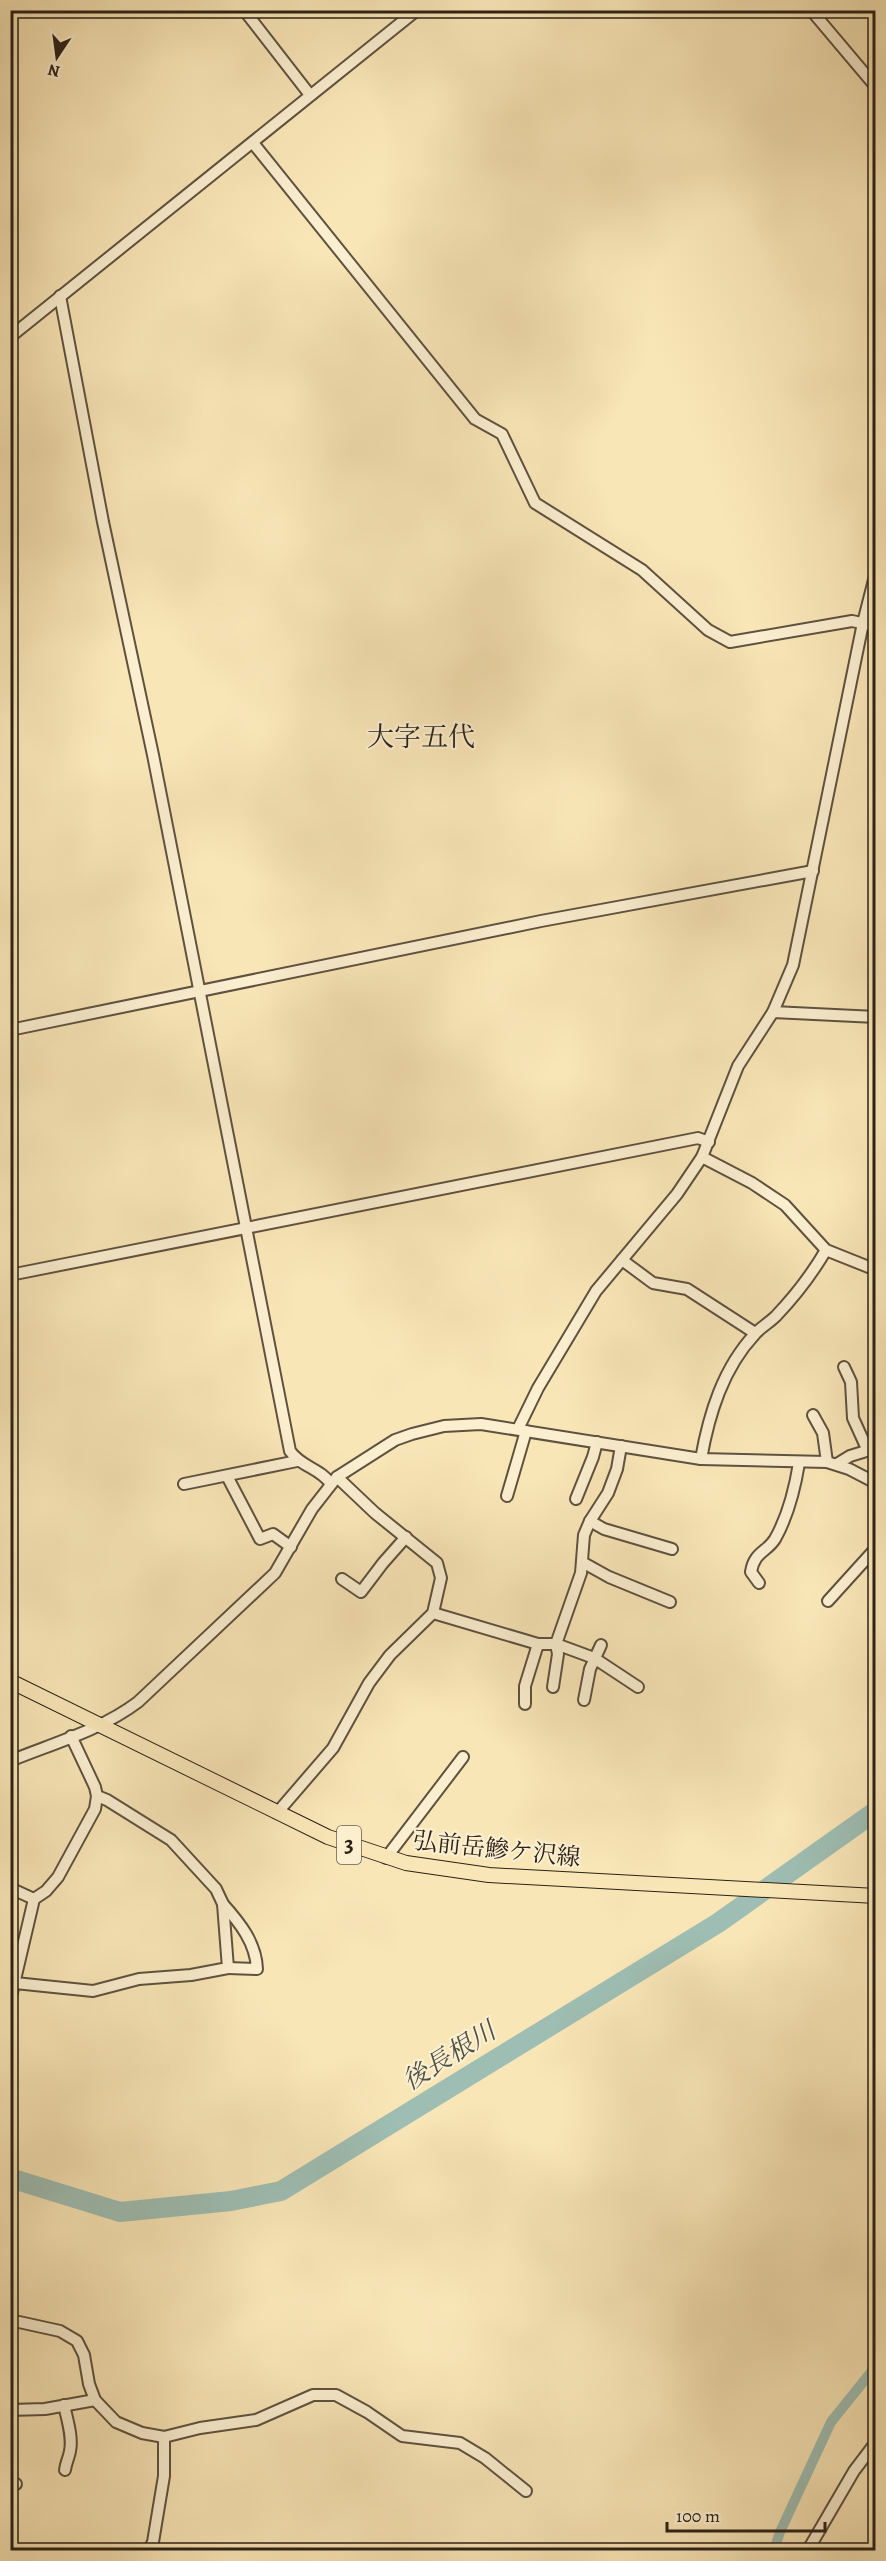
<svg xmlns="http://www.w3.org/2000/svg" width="886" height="2561" font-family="Alegreya,'Noto Serif JP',serif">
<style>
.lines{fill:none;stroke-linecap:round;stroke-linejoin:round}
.canal{stroke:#9ebeb3;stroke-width:10}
.river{stroke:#9ebeb3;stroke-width:20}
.minor-casing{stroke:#5e523f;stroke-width:14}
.major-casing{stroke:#2b2117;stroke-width:16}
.minor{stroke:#fbefd0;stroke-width:10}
.major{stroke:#f9e6b7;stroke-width:14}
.labels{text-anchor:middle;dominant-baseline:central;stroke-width:4.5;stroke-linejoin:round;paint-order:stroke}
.shield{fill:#fbefd0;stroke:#695f4e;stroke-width:1.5}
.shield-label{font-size:22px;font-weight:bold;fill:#2b2117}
.street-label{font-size:24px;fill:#2b2117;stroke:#fbefd0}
.water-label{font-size:26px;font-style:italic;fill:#4e5046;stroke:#fbefd0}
.quarter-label{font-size:27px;fill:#2b2117;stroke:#fbefd0}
</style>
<rect width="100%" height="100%" fill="#f9e6b7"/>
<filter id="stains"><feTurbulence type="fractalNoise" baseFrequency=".00333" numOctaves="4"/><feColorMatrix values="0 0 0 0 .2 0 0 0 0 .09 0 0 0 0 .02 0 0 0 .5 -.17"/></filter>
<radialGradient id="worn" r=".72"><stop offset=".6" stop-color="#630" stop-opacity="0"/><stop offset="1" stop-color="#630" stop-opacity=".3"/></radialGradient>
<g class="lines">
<polyline class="canal" points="774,2550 780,2532 831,2422 876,2366"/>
<polyline class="river" points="10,2178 120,2212 231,2201 281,2191 718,1923 876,1811"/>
<g class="minor-casing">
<g id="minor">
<polyline points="244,10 310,95"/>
<polyline points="811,10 876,87"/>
<polyline points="253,143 475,419 502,434 535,503 642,570 708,630 730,642 852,621 876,626"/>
<path d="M60,296L103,522L153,755L290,1451C301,1467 320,1468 331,1484"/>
<polyline points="10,337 417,10"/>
<polyline points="773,1012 876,1017"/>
<polyline points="10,1030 541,921 813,871"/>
<polyline points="702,1157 752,1183 785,1205 826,1250 876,1270"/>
<polyline points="622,1260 653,1283 687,1289 755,1333"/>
<polyline points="10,1275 698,1138 709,1142"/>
<polyline points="844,1367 851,1382 853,1418 868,1451"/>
<polyline points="813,1415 823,1433 827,1462"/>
<polyline points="518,1429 538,1388 596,1291 677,1194 702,1157 738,1066 773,1012 793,965 863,623 876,572"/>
<path d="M701,1459C709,1414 723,1368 755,1334C761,1327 769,1323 776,1316C795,1296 812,1274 826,1250"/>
<polyline points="837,1464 850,1456 876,1448"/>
<polyline points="227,1476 260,1539 273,1534 291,1547"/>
<polyline points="184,1484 297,1461"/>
<polyline points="507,1496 526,1431"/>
<polyline points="576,1499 593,1457 597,1442"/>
<polyline points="590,1521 604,1529 672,1549"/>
<polyline points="582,1562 609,1577 670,1602"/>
<polyline points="342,1579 361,1592 383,1563 406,1537"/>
<path d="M759,1583L751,1572C754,1552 767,1552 775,1539C788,1516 795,1488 799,1463"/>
<polyline points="828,1601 876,1548"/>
<polyline points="433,1613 538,1644 556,1644 581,1573 584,1535 590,1521 608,1493 617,1469 621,1446"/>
<polyline points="553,1687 558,1654 556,1644 594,1658 638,1687"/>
<polyline points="584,1700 590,1669 601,1645"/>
<polyline points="525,1704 525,1686 538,1644"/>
<path d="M10,1761C54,1743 101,1730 138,1702L275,1573L312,1509L337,1477L395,1440L412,1434L444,1426L481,1424L701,1459L827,1462L849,1469L876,1483"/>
<polyline points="277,1813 333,1748 369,1683 390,1655 433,1613 441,1578 437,1563 375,1513 337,1477"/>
<polyline points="386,1858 463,1757"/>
<polyline points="10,1888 34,1899"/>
<path d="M223,1904C240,1923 256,1943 257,1969L228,1968"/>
<polyline points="15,1983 93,1991 139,1979 191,1975 228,1968 223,1904 216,1889 171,1840 107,1800 97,1796"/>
<polyline points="10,2001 34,1899 46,1891 58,1877 95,1809 97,1796 95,1787 71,1736"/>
<polyline points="10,2167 11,2164"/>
<polyline points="10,2320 60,2331 77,2341 84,2355 89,2384 95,2400 116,2422 142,2433 164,2437 200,2428 256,2420 313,2395 336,2395 367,2412 402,2436 460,2443 485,2458 526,2491"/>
<path d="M64,2405C67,2419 73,2437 70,2451C69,2458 66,2462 65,2470"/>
<polyline points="10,2410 45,2409 95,2400"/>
<polyline points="10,2483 16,2484"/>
<polyline points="149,2550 153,2542 164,2476 164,2437"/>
<polyline points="808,2550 854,2471 876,2442"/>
</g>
</g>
<g class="major-casing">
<polyline id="major" points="10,1681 328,1837 406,1863 489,1875 876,1896"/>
</g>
<use href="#minor" class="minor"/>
<use href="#major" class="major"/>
</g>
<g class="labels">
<rect class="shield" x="337" y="1826" width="24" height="38" rx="4.5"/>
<g class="shield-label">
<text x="349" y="1845">3</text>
</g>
<g class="street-label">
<text transform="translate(497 1849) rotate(6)">弘前岳鰺ケ沢線</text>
</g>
<g class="water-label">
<text transform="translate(449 2056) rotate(-32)">後長根川</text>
</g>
<g class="quarter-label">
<text x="421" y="737">大字五代</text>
</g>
</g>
<rect width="886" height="2561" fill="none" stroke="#f9e6b7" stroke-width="36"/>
<rect x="12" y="12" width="862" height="2537" fill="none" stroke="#2b2117" stroke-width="3"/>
<rect x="18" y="18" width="850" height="2525" fill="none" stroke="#2b2117" stroke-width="1.5"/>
<g transform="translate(57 57) rotate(193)" stroke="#fbefd0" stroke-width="4.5" paint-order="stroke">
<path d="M0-4.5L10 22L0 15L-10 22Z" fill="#2b2117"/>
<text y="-9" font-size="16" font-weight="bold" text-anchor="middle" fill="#2b2117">N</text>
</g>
<path d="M667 2522v9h158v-9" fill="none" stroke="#2b2117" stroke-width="3"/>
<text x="676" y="2522" font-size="18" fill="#2b2117" stroke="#fbefd0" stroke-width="4.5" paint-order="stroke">100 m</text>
<rect width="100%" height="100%" filter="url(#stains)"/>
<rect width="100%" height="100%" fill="url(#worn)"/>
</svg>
